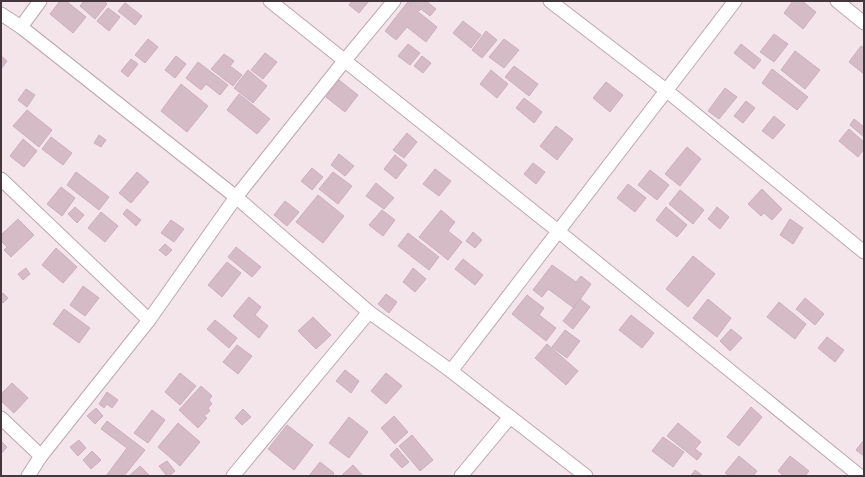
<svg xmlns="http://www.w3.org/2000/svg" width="865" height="477" font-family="'Nunito Sans',sans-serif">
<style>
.building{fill:#d4bbc6;stroke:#cfaebd}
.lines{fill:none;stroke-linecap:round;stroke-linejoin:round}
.street-casing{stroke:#bea8b1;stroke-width:15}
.street{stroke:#fff;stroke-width:13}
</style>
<rect width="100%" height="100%" fill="#f3e5ea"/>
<g class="building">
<polygon points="60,1 66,1 86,17 73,33 50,14"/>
<polygon points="84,1 104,1 107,4 95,19 80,6"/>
<polygon points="352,1 369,1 359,13 349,5"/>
<polygon points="406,1 426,1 436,9 430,16 421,9 419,11"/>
<polygon points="793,1 802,1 816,12 803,29 784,13"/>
<polygon points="125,3 142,16 135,25 118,11"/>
<polygon points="407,3 437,27 426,42 407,27 396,40 385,31"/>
<polygon points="108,8 120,17 109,31 97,21"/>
<polygon points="463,21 481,35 471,48 453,33"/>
<polygon points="486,31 497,40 482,58 472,50"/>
<polygon points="774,34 788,44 774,62 760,52"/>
<polygon points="148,39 158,47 145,63 135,55"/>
<polygon points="504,39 519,50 504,68 489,57"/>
<polygon points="408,44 420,53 410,65 398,56"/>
<polygon points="741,44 761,60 754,69 734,53"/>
<polygon points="861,46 864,48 864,74 849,62"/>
<polygon points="795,51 820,70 805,89 781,70"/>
<polygon points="265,53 277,62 263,79 251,70"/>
<polygon points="224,54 234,61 230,66 242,75 233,86 211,69"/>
<polygon points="1,56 7,61 1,69"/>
<polygon points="176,56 186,64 175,78 165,70"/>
<polygon points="422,56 431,63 423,73 414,66"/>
<polygon points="131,59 138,64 128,77 121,71"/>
<polygon points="198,62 228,85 220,95 206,84 201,90 186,78"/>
<polygon points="514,66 538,84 529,96 505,77"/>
<polygon points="772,69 808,97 797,110 762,83"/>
<polygon points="248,70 267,86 253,103 234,88"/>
<polygon points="491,70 508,84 497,98 480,84"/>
<polygon points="339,80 358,95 345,112 326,97"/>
<polygon points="606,82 623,95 610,112 593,98"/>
<polygon points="181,84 208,106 187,132 161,111"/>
<polygon points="725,88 737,97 719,119 708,111"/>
<polygon points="26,89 35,95 27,107 18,100"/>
<polygon points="239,94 270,119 257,134 227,110"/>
<polygon points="524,98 542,112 534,123 516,108"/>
<polygon points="746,101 755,108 743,123 734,116"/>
<polygon points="27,110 52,130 39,147 13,126"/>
<polygon points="774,116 785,125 773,139 762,131"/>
<polygon points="854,119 864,127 864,137 850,125"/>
<polygon points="556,126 573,139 557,160 540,146"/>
<polygon points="849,129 864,142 864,149 858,157 839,141"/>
<polygon points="407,133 417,142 404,158 393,150"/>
<polygon points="99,135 106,140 101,147 94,143"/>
<polygon points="51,137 72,153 63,165 42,149"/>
<polygon points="23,139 37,151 24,167 10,156"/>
<polygon points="687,147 701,159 680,186 665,174"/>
<polygon points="339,154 354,166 345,176 331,165"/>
<polygon points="395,155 407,165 396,179 384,169"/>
<polygon points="533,163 545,172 536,184 524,174"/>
<polygon points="312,168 323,177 312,190 301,181"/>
<polygon points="435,169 451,181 439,196 423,184"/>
<polygon points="650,170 669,185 657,200 638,185"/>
<polygon points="76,172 109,197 99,210 67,185"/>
<polygon points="137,172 149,182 131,203 119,193"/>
<polygon points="333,172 352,186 338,204 319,189"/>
<polygon points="376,183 394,198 384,209 366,196"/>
<polygon points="628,184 646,198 635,212 617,198"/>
<polygon points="61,187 75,198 62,216 47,204"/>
<polygon points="762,189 782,209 772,220 764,213 761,216 748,204"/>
<polygon points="680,190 704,210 693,224 669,204"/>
<polygon points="318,195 344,216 323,243 296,222"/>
<polygon points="285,201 299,212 287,226 274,215"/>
<polygon points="75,207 84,215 77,223 68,214"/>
<polygon points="666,207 687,225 677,237 656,220"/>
<polygon points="717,207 729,217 720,229 708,219"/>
<polygon points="127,209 141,220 136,226 123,214"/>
<polygon points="382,210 395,220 383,236 369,225"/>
<polygon points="441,210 455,222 448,231 462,242 448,260 419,237"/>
<polygon points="101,212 118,226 105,242 88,228"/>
<polygon points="18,219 34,235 11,257 4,250 7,247 1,241 1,235"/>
<polygon points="790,219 803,228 793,244 780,235"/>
<polygon points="171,220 184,229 174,242 161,233"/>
<polygon points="473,232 482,240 475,248 466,241"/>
<polygon points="408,233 439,257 429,270 398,246"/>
<polygon points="165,244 172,250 166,256 159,250"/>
<polygon points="236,247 261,267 252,277 228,257"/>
<polygon points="56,248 77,267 63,283 42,265"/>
<polygon points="693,256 715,274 688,307 666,289"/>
<polygon points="463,259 483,275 475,285 455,269"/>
<polygon points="227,262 241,273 222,297 208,285"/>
<polygon points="552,265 576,282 581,276 591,284 574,308 548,289 542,297 533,290"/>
<polygon points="26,268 30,274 23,280 18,274"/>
<polygon points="413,268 426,279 415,292 403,282"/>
<polygon points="83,286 99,298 85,316 70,305"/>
<polygon points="3,293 8,298 3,303 1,301 1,296"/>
<polygon points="386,294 397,302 389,313 378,304"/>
<polygon points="527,295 544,308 539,315 556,328 546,341 512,314"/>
<polygon points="249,297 261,307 255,315 268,326 259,338 233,316"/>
<polygon points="805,298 824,314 815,325 796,309"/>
<polygon points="580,299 590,307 573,329 563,321"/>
<polygon points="708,299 731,318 717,337 693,318"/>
<polygon points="779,302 806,324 795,339 767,317"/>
<polygon points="64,309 90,328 79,343 53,324"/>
<polygon points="631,315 654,333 642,348 619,330"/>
<polygon points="313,317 331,335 316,349 298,331"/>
<polygon points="215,320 237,338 229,348 207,329"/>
<polygon points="731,329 742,338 730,351 720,341"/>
<polygon points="565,330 580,341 567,358 552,347"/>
<polygon points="827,337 844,350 835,362 818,348"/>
<polygon points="547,344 578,371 566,385 535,358"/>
<polygon points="237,345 252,356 238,374 223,362"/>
<polygon points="345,370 359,381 351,393 336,381"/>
<polygon points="180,373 196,386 180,405 165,392"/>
<polygon points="386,373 402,386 386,404 371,391"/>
<polygon points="12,383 28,398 14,413 1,401 1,394"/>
<polygon points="201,386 212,396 209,400 212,404 208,408 210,411 204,416 207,418 198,428 179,410"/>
<polygon points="107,392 118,400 112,408 107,404 104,408 99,404"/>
<polygon points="751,407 762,417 739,446 727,437"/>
<polygon points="96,408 103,416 95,424 87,416"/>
<polygon points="243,409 251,417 242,425 235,418"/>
<polygon points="152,410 165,420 148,443 134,433"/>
<polygon points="394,416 408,432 395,444 381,428"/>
<polygon points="349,417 368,432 349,458 329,443"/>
<polygon points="107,421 145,450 124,476 106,476 127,448 101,429"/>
<polygon points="178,423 200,442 180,466 158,447"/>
<polygon points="678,423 701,442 695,449 702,454 697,460 667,436"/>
<polygon points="287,425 313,445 294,470 268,449"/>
<polygon points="412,435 433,460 420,471 399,446"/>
<polygon points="663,437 684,452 673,467 652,451"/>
<polygon points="79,440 86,448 78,456 70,447"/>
<polygon points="864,440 864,456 856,450"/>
<polygon points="1,441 7,447 1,454"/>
<polygon points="397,448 409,462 402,468 390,455"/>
<polygon points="92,451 101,460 91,469 83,460"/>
<polygon points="739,456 757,471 753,476 730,476 725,473"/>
<polygon points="790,456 809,471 805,476 784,476 778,471"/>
<polygon points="167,461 175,471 169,476 167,476 159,466"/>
<polygon points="320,462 334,473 332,476 309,476"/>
<polygon points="353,465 363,476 341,476"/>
<polygon points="140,466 150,476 129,476 138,468"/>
<polygon points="695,470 703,476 691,476"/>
</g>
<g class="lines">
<g class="street-casing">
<g id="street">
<polyline points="270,1 558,231 860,476"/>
<polyline points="550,1 667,91 864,252"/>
<polyline points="837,1 864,23"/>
<polyline points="1,14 21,27 236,197 369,312 451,371 586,476"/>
<polyline points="21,27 40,1"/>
<polyline points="1,179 149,320"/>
<polyline points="451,371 735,1"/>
<polyline points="1,418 41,456"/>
<polyline points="28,476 41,456 149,320 236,197 345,60 394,1"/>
<polyline points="233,476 369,312"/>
<polyline points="461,476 510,417"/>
</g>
</g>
<use href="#street" class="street"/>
</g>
<rect width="865" height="477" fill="none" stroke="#45353c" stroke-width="4"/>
</svg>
